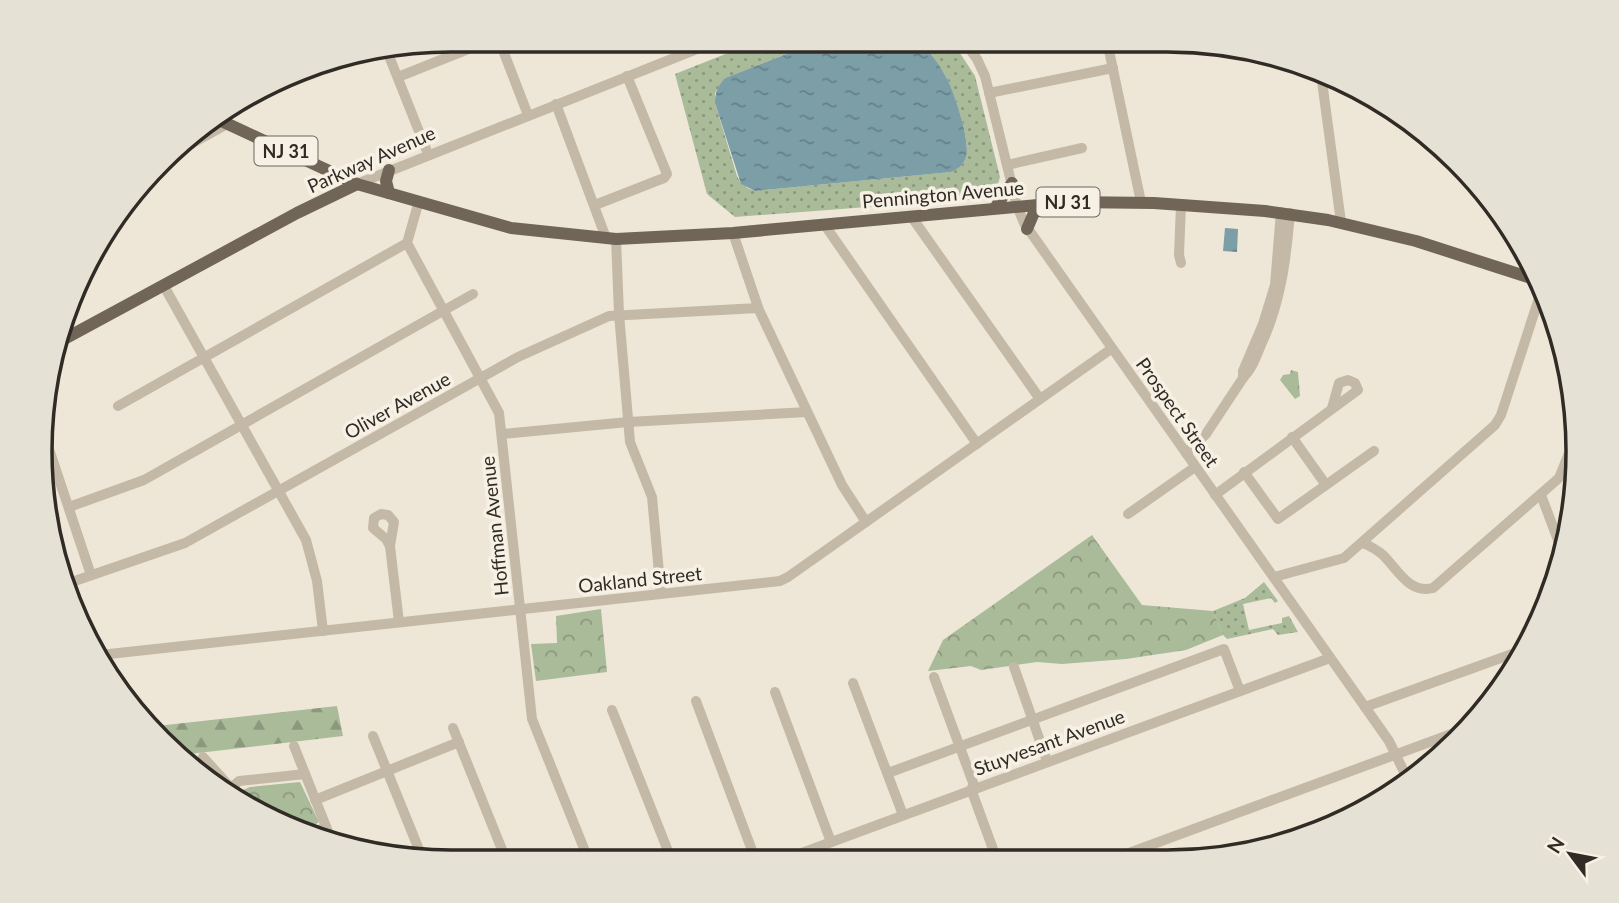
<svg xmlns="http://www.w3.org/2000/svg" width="1619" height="903" font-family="Lato,sans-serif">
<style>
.grass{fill:url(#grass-dots)}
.forest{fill:url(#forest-firs)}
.park{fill:url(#park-crowns)}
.water{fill:url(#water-ripples)}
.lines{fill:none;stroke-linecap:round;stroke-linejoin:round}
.minor{stroke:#c4b9a6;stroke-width:10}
.major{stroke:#716558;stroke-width:12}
.labels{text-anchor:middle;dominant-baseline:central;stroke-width:7;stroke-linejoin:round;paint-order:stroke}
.shield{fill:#f6f1e4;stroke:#6c665f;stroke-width:2}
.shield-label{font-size:18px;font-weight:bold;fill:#312b26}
.street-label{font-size:19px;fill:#312b26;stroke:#f6f1e4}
.rim{fill:none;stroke:#312b26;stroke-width:3.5}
</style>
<defs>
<pattern id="grass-dots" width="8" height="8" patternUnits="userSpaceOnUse" patternTransform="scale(1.75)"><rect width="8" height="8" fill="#aabb9a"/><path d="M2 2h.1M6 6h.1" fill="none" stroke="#8b987d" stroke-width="1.8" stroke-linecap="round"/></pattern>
<pattern id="forest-firs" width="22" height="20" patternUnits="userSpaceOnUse" patternTransform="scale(1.75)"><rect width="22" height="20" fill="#aabb9a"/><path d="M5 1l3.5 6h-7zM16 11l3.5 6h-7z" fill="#8b987d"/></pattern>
<pattern id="park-crowns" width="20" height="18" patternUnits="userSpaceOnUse" patternTransform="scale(1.75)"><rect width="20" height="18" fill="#aabb9a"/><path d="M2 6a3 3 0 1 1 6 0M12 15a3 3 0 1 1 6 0" fill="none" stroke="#8b987d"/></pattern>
<pattern id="water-ripples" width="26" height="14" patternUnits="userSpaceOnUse" patternTransform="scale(1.75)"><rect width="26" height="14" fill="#7b9ea7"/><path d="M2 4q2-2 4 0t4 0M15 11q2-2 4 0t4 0" fill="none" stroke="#658188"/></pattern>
</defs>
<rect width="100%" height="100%" fill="#eee7d8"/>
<g class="grass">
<path d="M758,41H820L725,78L715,93V103L737,176C741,185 746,188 755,191L950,172C958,169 964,165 966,157C971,142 954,92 946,77C939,64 929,52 920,41H952L975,76L1000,177L998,184L986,198L735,217L707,194L675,74Z"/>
<polygon points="1264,582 1278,601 1275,603 1271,598 1243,604 1249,630 1282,623 1282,618 1289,616 1298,632 1278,635 1273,629 1227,639 1223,635 1213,611 1245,598"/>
</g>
<polygon class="forest" points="337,706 343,736 181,755 148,727"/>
<g class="park">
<polygon points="1291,370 1298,372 1300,396 1295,399 1280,380 1283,375 1290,374"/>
<polygon points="1092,535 1142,605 1213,611 1223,635 1186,650 1126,659 1062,664 1037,662 981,670 971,666 928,671 943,640"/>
<polygon points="601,609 607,672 536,681 531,644 557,643 556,616"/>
<path d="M300,782L319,822C292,843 259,810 243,790L250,787Z"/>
</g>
<g class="water">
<path d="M820,41H920C929,52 939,63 946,77C954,91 971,142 966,157C964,165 958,169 951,172L755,191L741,184L715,103C715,92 718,86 725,78Z"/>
<polygon points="1225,228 1238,229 1237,252 1223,251"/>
</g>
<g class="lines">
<g class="minor">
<polyline points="499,40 528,115"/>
<polyline points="681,41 686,53"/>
<polyline points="964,41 977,59 985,76 1017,206 1024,223 1389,741 1409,782"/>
<polyline points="1107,41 1141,202"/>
<polyline points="387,51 428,154"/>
<polyline points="1321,74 1341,222"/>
<polyline points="398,77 491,40"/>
<polyline points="989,93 1113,68"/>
<polyline points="556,104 606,238"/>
<polyline points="176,152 227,124"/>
<polyline points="1007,165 1082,148"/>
<polyline points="357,184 717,41"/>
<polyline points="419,201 407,243 499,413 532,719 589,861"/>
<polyline points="595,205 664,178 667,174 627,76"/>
<path d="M1281,212L1275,285L1263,324L1243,371V378C1252,369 1256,357 1261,345C1281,302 1286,260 1290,213"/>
<polyline points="911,216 1040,399"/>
<polyline points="824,224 977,444"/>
<polyline points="733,233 759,310 842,485 866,522"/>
<polyline points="616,239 619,314 630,442 652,497 661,594"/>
<polyline points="1181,263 1179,255 1181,205"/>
<polyline points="164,286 306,540 317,581 323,631"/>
<polyline points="118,406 407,243"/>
<polyline points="502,434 628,422 807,412"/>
<polyline points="45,437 91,575"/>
<polyline points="1292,437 1326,485"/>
<polyline points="1186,453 1206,434 1243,378"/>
<polyline points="1244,472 1278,519 1374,451"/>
<polyline points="1215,495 1358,390 1355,383 1348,380 1339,383 1332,408"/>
<polyline points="1541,495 1561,548"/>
<polyline points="69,507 144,480 473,294"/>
<polygon points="381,514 388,515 394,522 390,546 386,539 373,528 374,518"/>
<polyline points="1128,514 1195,467"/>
<path d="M1363,543C1370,546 1377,550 1383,555C1398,570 1409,594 1433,588L1559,478L1571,448"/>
<polyline points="390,546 399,622"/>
<polyline points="1274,577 1344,558 1495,425 1501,415 1540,295"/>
<polyline points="66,584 185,543 518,357 609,316 758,308"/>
<polyline points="100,655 780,581 788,577 1111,349"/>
<polyline points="1014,667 1047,761"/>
<polyline points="934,677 975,788"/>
<polyline points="853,683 903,815"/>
<polyline points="775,692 831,842"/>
<polyline points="696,701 756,861"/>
<polyline points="1365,707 1526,649"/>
<polyline points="612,710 672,861"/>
<polyline points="453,728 507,862"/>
<polyline points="373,736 424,862"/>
<polyline points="294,746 333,844"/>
<polyline points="203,757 250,809"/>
<polyline points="888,773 1224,649 1240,691"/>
<polyline points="231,788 239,781 305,774"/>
<polyline points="971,789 997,860"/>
<polyline points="315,800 459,742"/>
<polyline points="309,834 326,827"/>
<polyline points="1110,860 1473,726"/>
<polyline points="780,861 1330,658"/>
</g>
<g class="major">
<polyline points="215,118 357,184 511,228 616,239 733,233 1070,202 1154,203 1265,211 1328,220 1416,241 1531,278"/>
<polyline points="389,193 386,181 389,170"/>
<polyline points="995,208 1012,183"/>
<polyline points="1027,229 1033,215 1040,204"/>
<polyline points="55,344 297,213 357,184"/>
</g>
</g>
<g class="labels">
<g class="shield">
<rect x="254.5" y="136.5" width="63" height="29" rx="5"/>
<rect x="1036.5" y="187.5" width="63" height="29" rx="5"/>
</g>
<g class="shield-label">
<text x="286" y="151">NJ 31</text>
<text x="1068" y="202">NJ 31</text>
</g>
<g class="street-label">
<text transform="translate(371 159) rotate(-24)">Parkway Avenue</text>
<text transform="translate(943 194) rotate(-5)">Pennington Avenue</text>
<text transform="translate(397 405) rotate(-29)">Oliver Avenue</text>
<text transform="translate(1178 412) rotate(55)">Prospect Street</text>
<text transform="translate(494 526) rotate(-96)">Hoffman Avenue</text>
<text transform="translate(640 579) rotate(-6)">Oakland Street</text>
<text transform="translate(1049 742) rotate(-20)">Stuyvesant Avenue</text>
</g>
</g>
<path d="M0 0H1619V903H0ZM451 52H1167A399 399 0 0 1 1566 451V451A399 399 0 0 1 1167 850H451A399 399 0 0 1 52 451V451A399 399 0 0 1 451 52Z" fill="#e6e1d5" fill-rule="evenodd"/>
<path class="rim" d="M451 52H1167A399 399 0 0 1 1566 451V451A399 399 0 0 1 1167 850H451A399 399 0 0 1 52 451V451A399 399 0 0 1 451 52Z"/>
<g transform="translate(1570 854) rotate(302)" stroke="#f6f1e4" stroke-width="5" paint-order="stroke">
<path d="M0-5L12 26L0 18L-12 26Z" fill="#312b26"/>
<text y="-10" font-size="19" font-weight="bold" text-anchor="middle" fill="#312b26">N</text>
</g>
</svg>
